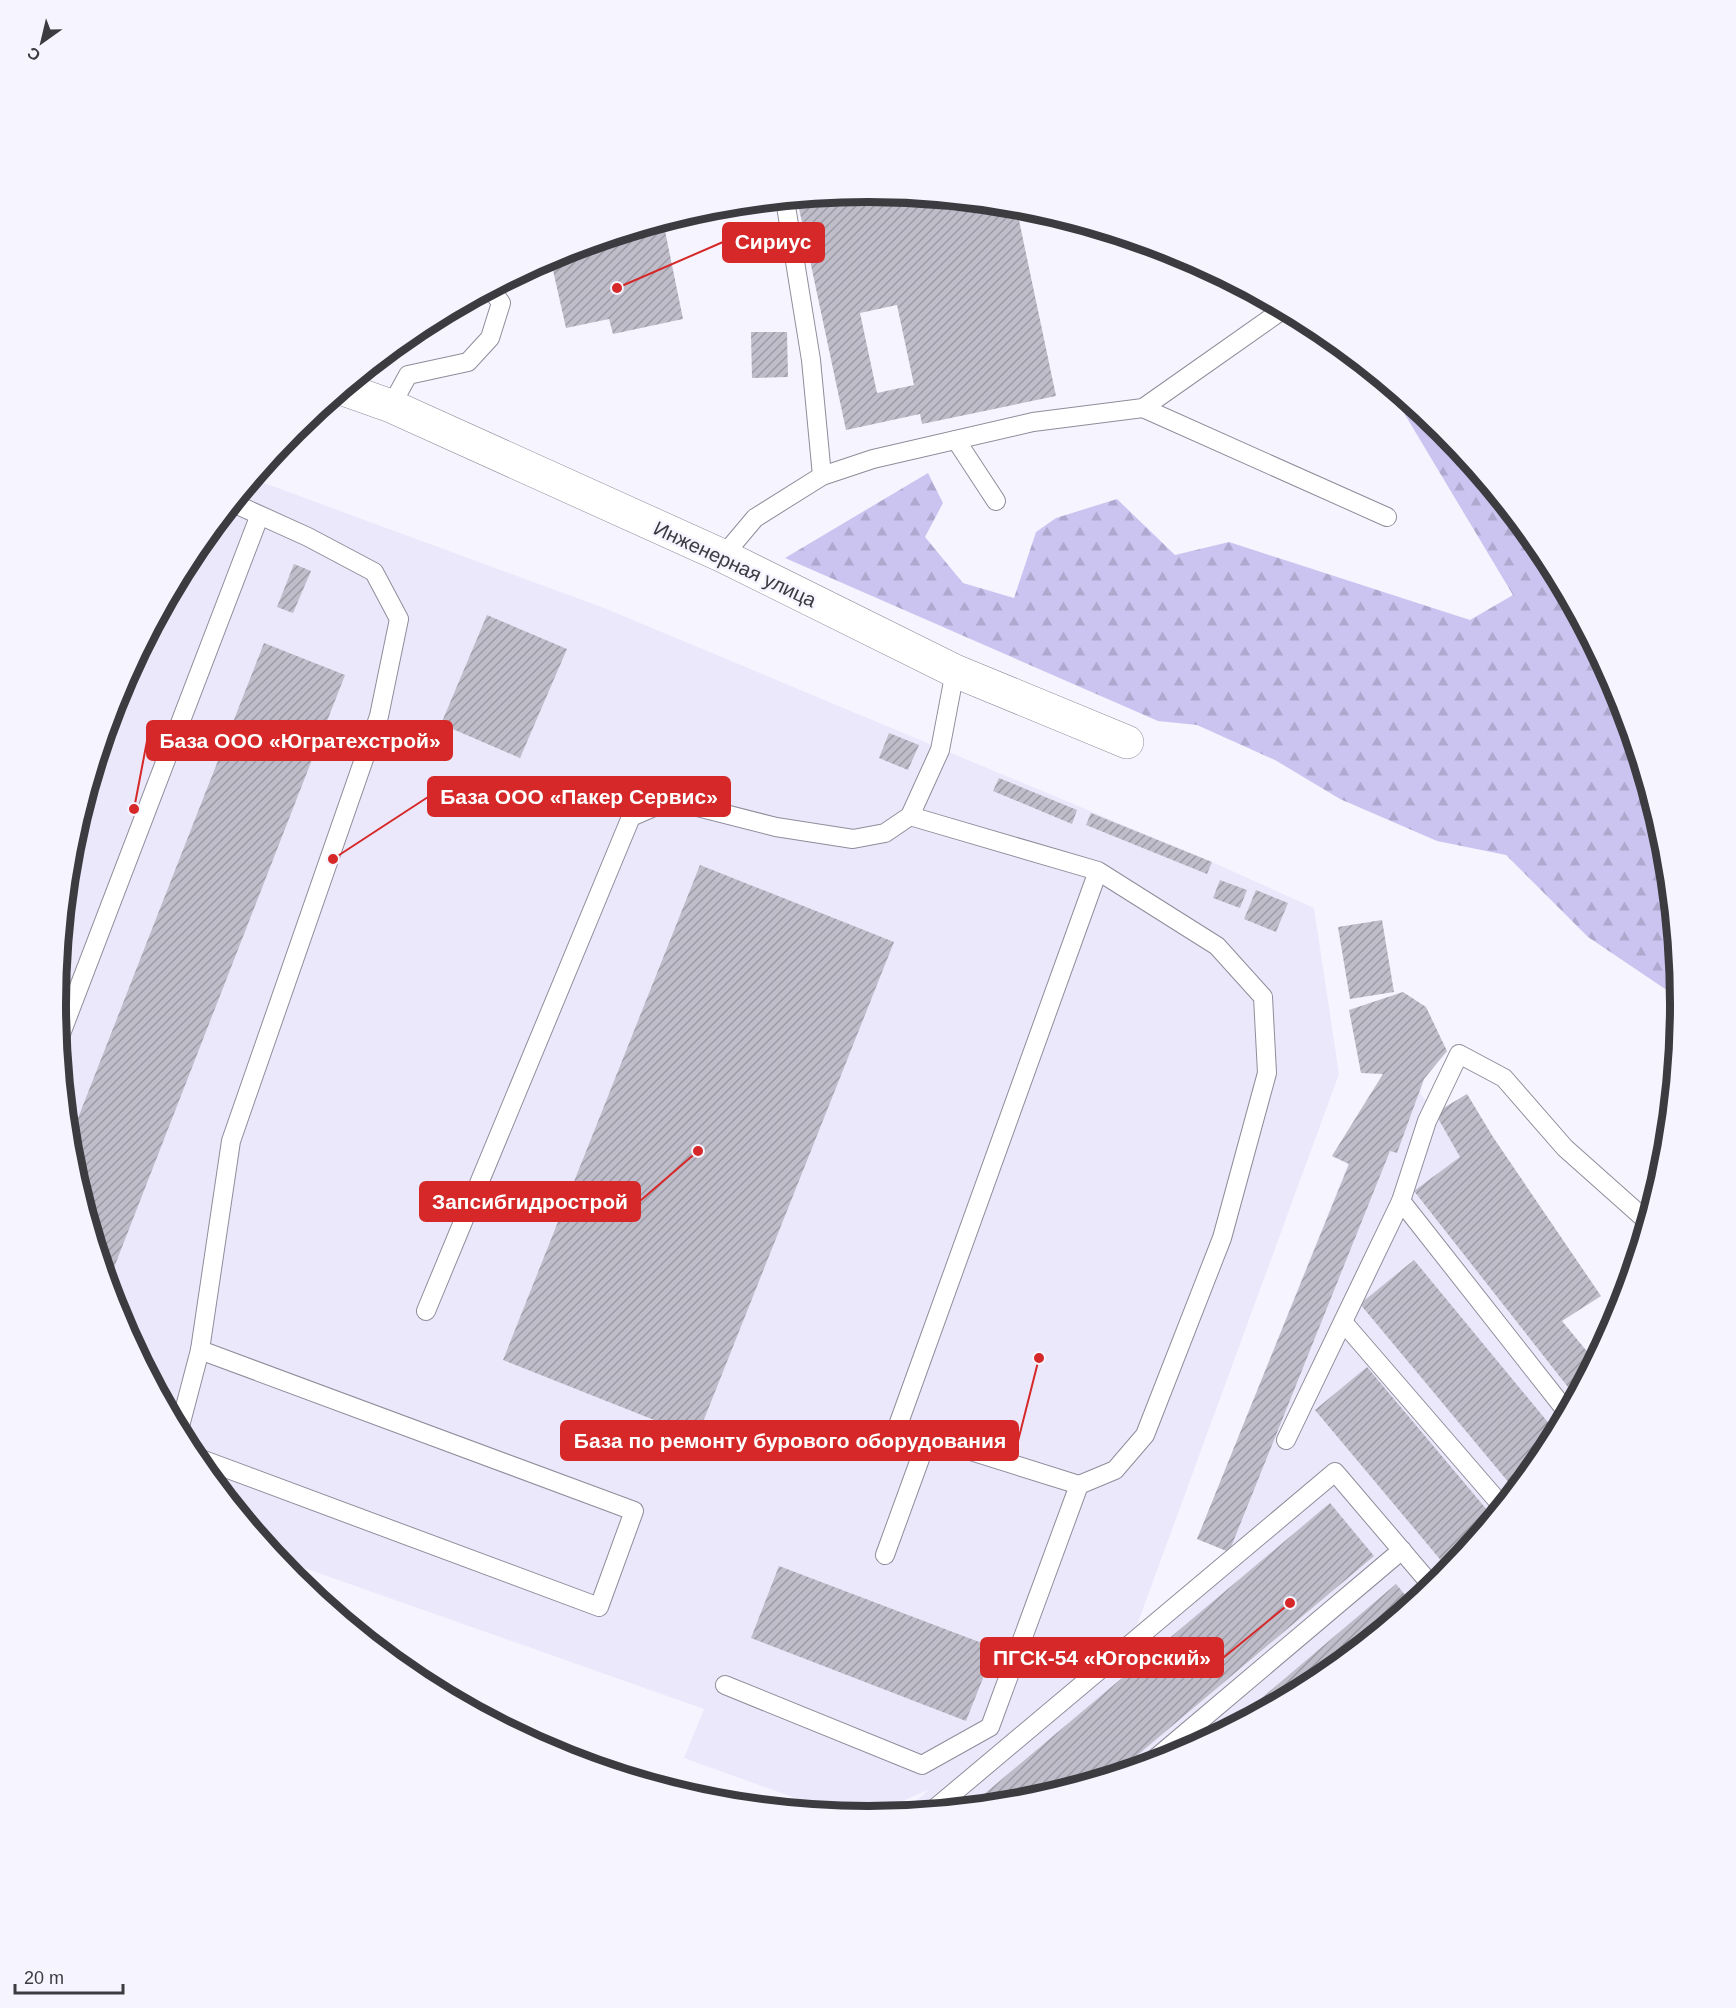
<svg xmlns="http://www.w3.org/2000/svg" width="1736" height="2008" font-family="Arial,sans-serif">
<style>
.built{fill:#ebe8fc}
.forest{fill:url(#forest-firs)}
.building{fill:url(#building-hatch);fill-rule:evenodd}
.lines{fill:none;stroke-linecap:round;stroke-linejoin:round}
.service-casing{stroke:#8f8d9a;stroke-width:20}
.minor-casing{stroke:#8f8d9a;stroke-width:34}
.service{stroke:#fff;stroke-width:18}
.minor{stroke:#fff;stroke-width:33}
.labels{text-anchor:middle;dominant-baseline:central;stroke-width:5;stroke-linejoin:round;paint-order:stroke}
.street-label{font-size:20px;fill:#3c3b40;stroke:#f6f4ff}
.rim{fill:none;stroke:#3c3b40;stroke-width:8}
.leader{fill:none;stroke:#d62828;stroke-width:2}
.callout-dot{fill:#d62828;stroke:#f6f4ff;stroke-width:2}
.callout{fill:#d62828;stroke:#d62828;stroke-width:2}
.callout-label{font-size:21px;text-anchor:middle;font-weight:bold;fill:#fff}
</style>
<defs>
<pattern id="forest-firs" width="22" height="20" patternUnits="userSpaceOnUse" patternTransform="scale(1.5)"><rect width="22" height="20" fill="#ccc4f0"/><path d="M5 1l3.5 6h-7zM16 11l3.5 6h-7z" fill="#b0a9cf"/></pattern>
<pattern id="building-hatch" width="6" height="6" patternUnits="userSpaceOnUse" patternTransform="scale(1.5)"><rect width="6" height="6" fill="#bfbdca"/><path d="M-1 1l2-2M0 6l6-6M5 7l2-2" fill="none" stroke="#9c9ba5"/></pattern>
</defs>
<rect width="100%" height="100%" fill="#f6f4ff"/>
<polygon class="built" points="253,479 604,608 1212,862 1314,908 1339,1074 1137,1625 1229,1552 1197,1539 1348,1164 1332,1156 1383,1074 1447,1051 1424,1079 1420,1093 1435,1113 1467,1094 1493,1137 1562,1321 1594,1360 1543,1456 1442,1579 1319,1680 1179,1755 1026,1801 902,1813 930,1789 868,1816 837,1813 684,1758 704,1709 276,1558 192,1455 117,1315 71,1162 56,1004 71,845 117,693 193,552"/>
<polygon class="forest" points="1386,383 1443,430 1544,553 1619,693 1665,846 1680,999 1588,937 1506,855 1437,841 1340,799 1275,760 1197,725 1158,721 785,558 928,473 943,503 925,537 963,583 1014,598 1036,532 1056,518 1117,499 1175,555 1229,542 1470,620 1513,595"/>
<g class="building">
<path d="M868,192L1016,206L1056,396L922,424L920,414L846,430L797,199ZM897,305L914,385L877,393L860,313Z"/>
<polygon points="663,221 683,319 613,334 609,319 566,328 550,257"/>
<polygon points="751,332 787,332 788,377 752,378"/>
<polygon points="294,564 311,571 293,613 277,607"/>
<polygon points="487,615 567,649 520,758 441,724"/>
<polygon points="264,643 345,675 108,1283 71,1162 69,1141"/>
<polygon points="889,733 919,745 908,770 879,758"/>
<polygon points="999,778 1077,810 1072,824 993,791"/>
<polygon points="1091,813 1212,862 1207,874 1086,825"/>
<polygon points="700,865 894,942 697,1437 503,1360"/>
<polygon points="1220,880 1247,890 1240,908 1213,898"/>
<polygon points="1256,890 1288,903 1276,932 1244,919"/>
<polygon points="1382,920 1394,992 1350,999 1338,927"/>
<polygon points="1403,992 1426,1007 1447,1051 1424,1079 1397,1153 1390,1151 1229,1552 1197,1539 1349,1164 1332,1156 1383,1074 1361,1073 1349,1010"/>
<polygon points="1467,1094 1493,1137 1601,1296 1562,1321 1594,1360 1575,1396 1414,1191 1460,1157 1435,1113"/>
<polygon points="1414,1260 1556,1432 1543,1456 1515,1490 1360,1304"/>
<polygon points="1367,1367 1493,1517 1449,1570 1315,1410"/>
<polygon points="1330,1503 1374,1556 1115,1774 1026,1801 970,1806"/>
<polygon points="779,1566 995,1648 966,1721 751,1638"/>
<polygon points="1396,1584 1412,1603 1319,1680 1223,1731"/>
</g>
<g class="lines">
<g class="service-casing">
<g id="service">
<polyline points="785,200 811,360 822,476"/>
<polyline points="391,406 408,375 468,362 490,338 501,303 491,289"/>
<polyline points="1143,408 1387,517"/>
<polyline points="956,440 996,501"/>
<polyline points="723,556 755,518 822,476 873,459 1033,422 1143,408 1278,313"/>
<polyline points="910,816 1098,871 1217,946 1263,997 1267,1073 1222,1238 1145,1435 1115,1470 1079,1485 897,1428 1098,871"/>
<polyline points="59,1039 259,517"/>
<polyline points="1401,1201 1567,1412"/>
<polyline points="426,1311 631,817 670,800 776,827 853,839 885,833 910,816 940,750 955,671"/>
<polyline points="1343,1322 1502,1506"/>
<polyline points="179,1430 200,1350 231,1141 379,716 399,619 374,572 308,537 233,503"/>
<polyline points="1286,1440 1401,1201 1427,1121 1459,1054 1504,1078 1565,1148 1647,1221"/>
<polyline points="193,1456 599,1607 634,1511 200,1350"/>
<polyline points="885,1555 928,1437"/>
<polyline points="725,1685 922,1765 990,1727 1079,1485"/>
<polyline points="1150,1763 1402,1550"/>
<polyline points="933,1810 1335,1472 1433,1587"/>
</g>
</g>
<g class="minor-casing">
<polyline id="minor" points="343,389 391,406 723,556 955,671 1127,742"/>
</g>
<use href="#service" class="service"/>
<use href="#minor" class="minor"/>
</g>
<g class="labels">
<g class="street-label">
<text transform="translate(735 564) rotate(25)">Инженерная улица</text>
</g>
</g>
<path d="M0 0H1736V2008H0ZM66 1004a802 802 0 1 1 1604 0a802 802 0 1 1-1604 0Z" fill="#f6f4ff" fill-rule="evenodd"/>
<path class="rim" d="M66 1004a802 802 0 1 1 1604 0a802 802 0 1 1-1604 0Z"/>
<path class="leader" d="M617 288L723 242M134 809L147 741M333 859L428 797M698 1151L640 1201M1039 1358L1018 1441M1290 1603L1223 1658"/>
<g class="callout-dot">
<circle cx="617" cy="288" r="6"/>
<circle cx="134" cy="809" r="6"/>
<circle cx="333" cy="859" r="6"/>
<circle cx="698" cy="1151" r="6"/>
<circle cx="1039" cy="1358" r="6"/>
<circle cx="1290" cy="1603" r="6"/>
</g>
<g class="callout">
<rect x="723" y="223" width="101" height="39" rx="6"/>
<rect x="147" y="721" width="305" height="39" rx="6"/>
<rect x="428" y="777" width="302" height="39" rx="6"/>
<rect x="420" y="1182" width="220" height="39" rx="6"/>
<rect x="561" y="1421" width="457" height="39" rx="6"/>
<rect x="981" y="1638" width="242" height="39" rx="6"/>
</g>
<g class="callout-label">
<text x="773" y="249">Сириус</text>
<text x="300" y="748">База ООО «Югратехстрой»</text>
<text x="579" y="804">База ООО «Пакер Сервис»</text>
<text x="530" y="1209">Запсибгидрострой</text>
<text x="790" y="1448">База по ремонту бурового оборудования</text>
<text x="1102" y="1665">ПГСК-54 «Югорский»</text>
</g>
<g transform="translate(42 42) rotate(214)" stroke="#f6f4ff" stroke-width="4.5" paint-order="stroke">
<path d="M0-4.5L10 22L0 15L-10 22Z" fill="#3c3b40"/>
<text y="-9" font-size="16" font-weight="bold" text-anchor="middle" fill="#3c3b40">С</text>
</g>
<path d="M15 1984v9h108v-9" fill="none" stroke="#3c3b40" stroke-width="3"/>
<text x="24" y="1984" font-size="18" fill="#3c3b40" stroke="#f6f4ff" stroke-width="4.5" paint-order="stroke">20 m</text>
</svg>
